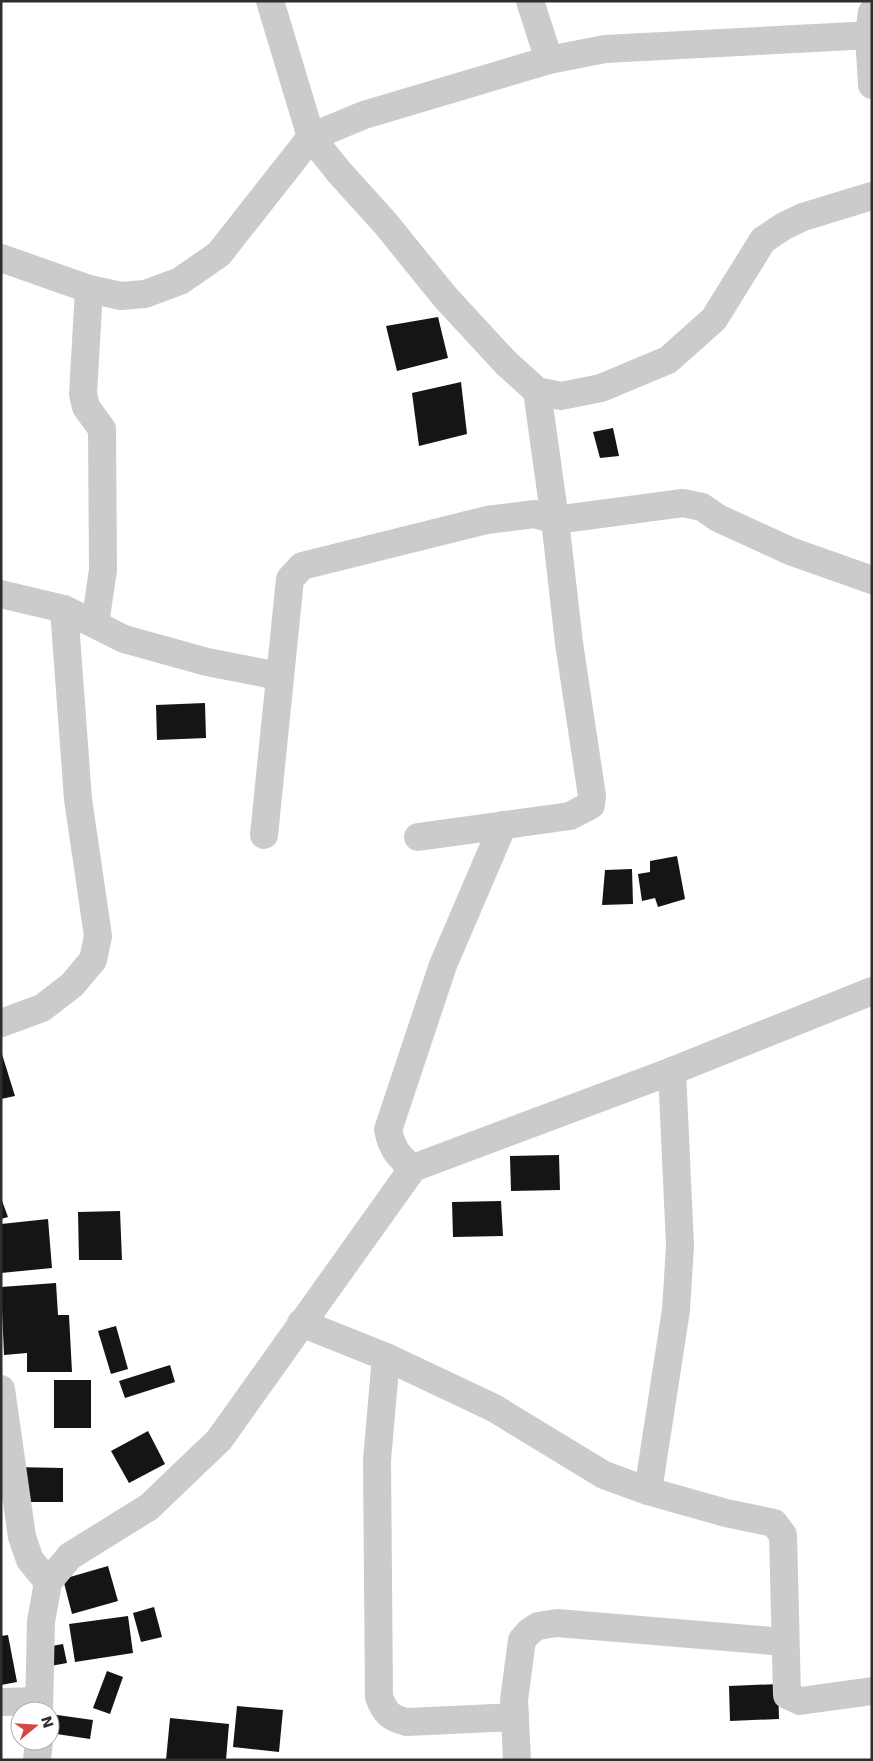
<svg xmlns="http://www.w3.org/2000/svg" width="873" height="1761" font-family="'DejaVu Sans',sans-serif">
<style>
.building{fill:#151515}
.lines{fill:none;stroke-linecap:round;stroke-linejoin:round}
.minor{stroke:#cbcbcb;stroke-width:28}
</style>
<rect width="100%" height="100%" fill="#fff"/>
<g class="building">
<polygon points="438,317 448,358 397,371 386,326"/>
<polygon points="461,382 467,434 419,446 412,393"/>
<polygon points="613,428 619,456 600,458 593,432"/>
<polygon points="205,703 206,738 157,740 156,705"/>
<polygon points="677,856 685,899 658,907 655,898 642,901 638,874 650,872 650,861"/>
<polygon points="632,869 633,904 602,905 605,870"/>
<polygon points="1,1051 15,1096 1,1099"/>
<polygon points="559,1155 560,1190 511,1191 510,1156"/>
<polygon points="1,1198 8,1217 1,1219"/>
<polygon points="501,1201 503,1236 453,1237 452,1202"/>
<polygon points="120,1211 122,1260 79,1260 78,1212"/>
<polygon points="48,1219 52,1268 1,1273 1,1224"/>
<polygon points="56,1283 58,1315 69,1315 72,1372 27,1372 27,1353 4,1355 1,1287"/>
<polygon points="116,1326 128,1369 111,1374 98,1331"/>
<polygon points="170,1365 175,1382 125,1398 119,1381"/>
<rect x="54" y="1380" width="37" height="48"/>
<polygon points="148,1431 165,1464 129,1483 111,1451"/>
<polygon points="14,1467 63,1468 63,1502 14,1502"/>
<polygon points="108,1566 118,1601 72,1614 63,1579"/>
<polygon points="154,1607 162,1637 141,1642 133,1613"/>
<polygon points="128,1616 133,1653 75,1662 69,1624"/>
<polygon points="8,1635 17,1682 1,1685 1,1636"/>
<polygon points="63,1644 67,1663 45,1667 41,1648"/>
<polygon points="107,1671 123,1677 110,1714 93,1708"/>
<polygon points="778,1684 779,1719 730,1721 729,1686"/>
<polygon points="237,1706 283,1710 279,1752 233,1747"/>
<polygon points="50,1714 93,1720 90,1739 50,1733"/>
<polygon points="170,1718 229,1724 226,1760 166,1760"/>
</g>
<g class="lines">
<g class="minor">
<polyline points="270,1 311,137 339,172 386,224 445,297 506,363 537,391 561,396 601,388 668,360 714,319 763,240 784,226 803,217 872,196"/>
<polyline points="530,1 549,60"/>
<polyline points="872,12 869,35 872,85"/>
<polyline points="1,258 89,289 121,296 145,294 180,281 219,254 311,137 364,115 549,60 605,49 872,35"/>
<polyline points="89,289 83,394 86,407 102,429 103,570 95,624"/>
<polyline points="1,594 64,609 124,639 207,662 279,676"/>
<polyline points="264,835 290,579 302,566 487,520 535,514 555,520 683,503 702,507 718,518 790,551 872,580"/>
<polyline points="418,837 570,816 591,805 592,796 569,643 555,520 537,391"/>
<polyline points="1,1023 42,1008 72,985 93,960 98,936 78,799 64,609"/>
<path d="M413,1168C398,1157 392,1148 388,1130L443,965L503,825"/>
<polyline points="301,1323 386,1357 494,1408 604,1475 648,1491 726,1513 774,1523 783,1535 787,1695 800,1701 872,1691"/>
<path d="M386,1357L377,1460L379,1697C385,1713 390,1718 407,1722L515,1717"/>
<polyline points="1,1389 22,1537 30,1560 48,1582"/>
<polyline points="648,1491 676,1310 680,1246 672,1071"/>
<polyline points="1,1702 39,1701"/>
<polyline points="39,1711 41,1622 48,1582 70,1556 149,1507 219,1440 413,1168 672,1071 872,991"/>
<polyline points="37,1760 39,1741"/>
<polyline points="517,1760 514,1700 522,1640 530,1631 538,1626 557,1623 785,1642"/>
</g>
</g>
<rect width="873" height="1761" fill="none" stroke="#2e2e2e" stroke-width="5"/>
<g transform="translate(35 1726) rotate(72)"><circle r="24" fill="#ffffff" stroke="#ababab"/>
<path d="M0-4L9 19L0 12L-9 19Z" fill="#d34842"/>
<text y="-8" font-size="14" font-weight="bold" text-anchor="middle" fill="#2e2e2e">N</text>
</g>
</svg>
